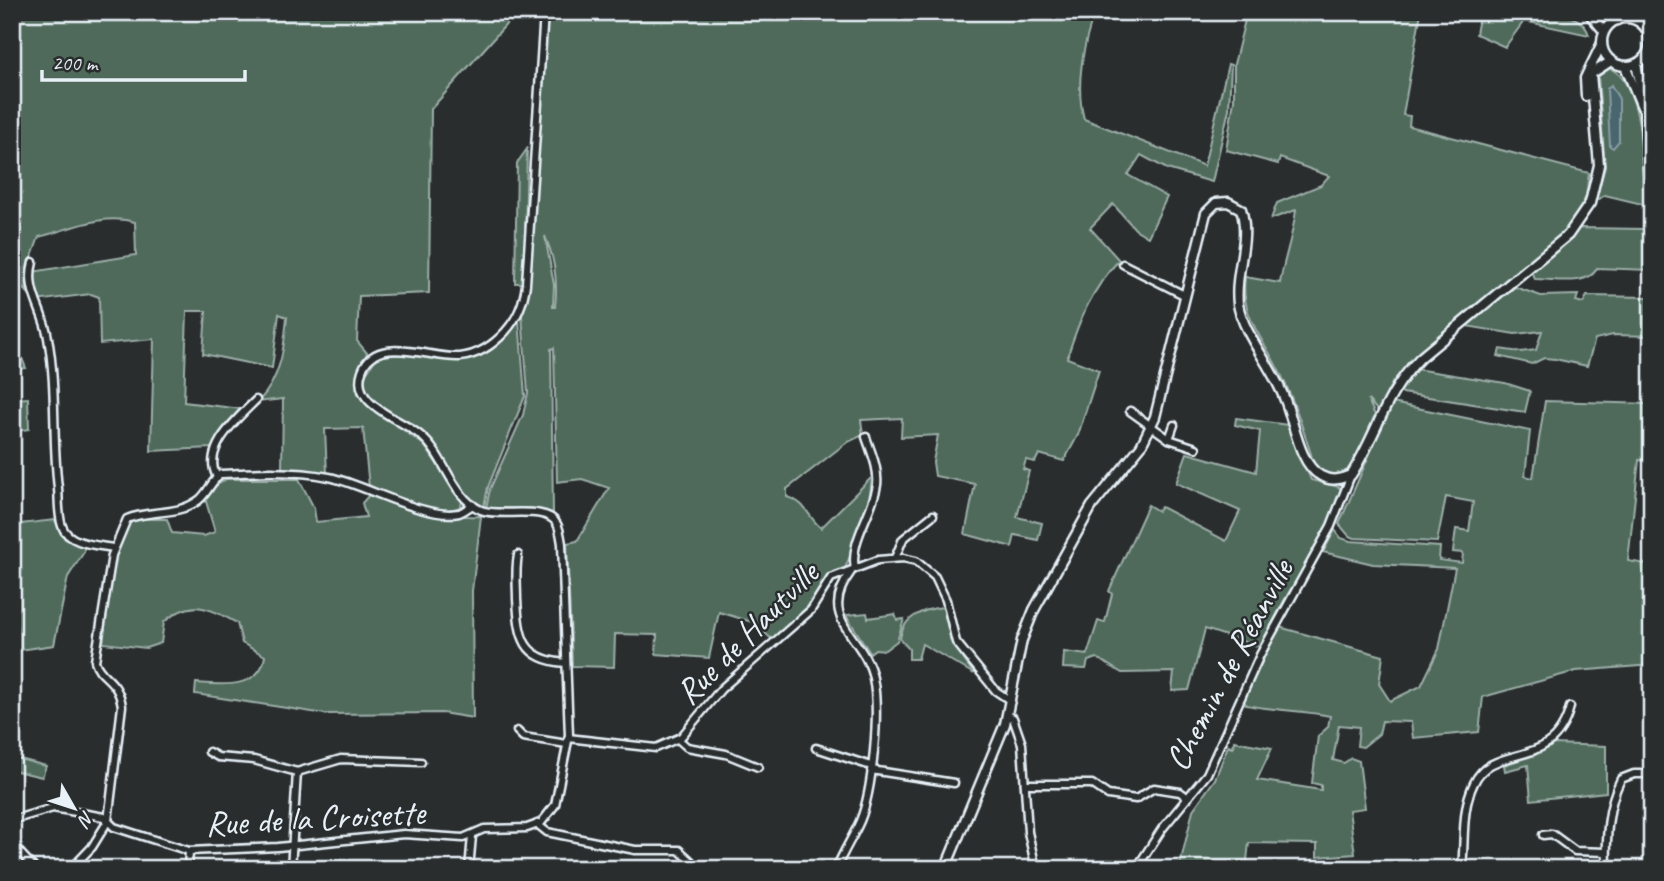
<svg xmlns="http://www.w3.org/2000/svg" width="1664" height="881" font-family="Caveat,sans-serif">
<style>
.green{fill:#4f6b5a;stroke:#9caea9;stroke-width:2;fill-rule:evenodd}
.water{fill:#4a656e;stroke:#899da5;stroke-width:2}
.lines{fill:none;stroke-linecap:round;stroke-linejoin:round}
.minor-casing{stroke:#e8f1f8;stroke-width:11}
.tertiary-casing{stroke:#e8f1f8;stroke-width:13}
.minor{stroke:#2a2d2e;stroke-width:6}
.tertiary{stroke:#2a2d2e;stroke-width:8}
.labels{text-anchor:middle;dominant-baseline:central;stroke-width:5;stroke-linejoin:round;paint-order:stroke}
.street-label{font-size:35px;fill:#e8f1f8;stroke:#2a2d2e}
</style>
<rect width="100%" height="100%" fill="#2a2d2e"/>
<filter id="ink" filterUnits="userSpaceOnUse"><feTurbulence type="fractalNoise" baseFrequency=".0143" numOctaves="2"/><feDisplacementMap in="SourceGraphic" scale="14" xChannelSelector="R" yChannelSelector="G"/><feConvolveMatrix kernelMatrix="1 2 1 2 8 2 1 2 1" color-interpolation-filters="sRGB"/></filter>
<g filter="url(#ink)">
<g class="green">
<path d="M12,12H517L431,109L429,293L359,296L357,341L367,353C359,369 355,383 362,400L424,445L462,501L461,506C442,519 390,494 369,487L363,428L325,429L327,474L282,470L283,399L258,402C281,378 284,349 287,317L279,314L272,368L203,354L206,311H187L184,402L242,409L212,448L151,451L154,339L100,344L99,297L91,294L36,301L32,272L136,255L135,222C103,213 70,229 39,237L26,273L27,292L12,275Z"/>
<path d="M547,12H1095C1083,44 1075,86 1084,119L1204,166L1228,64L1231,65L1229,109L1212,182L1167,169L1141,155L1128,175L1167,197L1148,237L1135,229L1113,204L1090,228L1119,260C1092,289 1079,320 1067,358L1099,370L1078,435L1064,461L1039,454L1035,462L1026,460L1023,469L1029,471L1017,517L1042,523L1038,540L1015,535L1012,547L965,534L975,484L935,476L933,462L938,435L901,437L902,418L861,420L863,435L846,443L787,489V497C806,502 807,516 821,528L872,477L868,512L844,571C823,577 820,594 806,609C796,621 785,631 774,641L752,622L719,612L709,658L656,654L657,635L615,634L614,667L572,666L567,543L577,541L609,488L582,479L557,482L554,348L551,349L553,513L531,508H486L490,489L523,415L528,393L522,315L528,290ZM545,236C555,259 558,282 555,307H553L554,285Z"/>
<path d="M1247,12H1421L1403,115L1410,116L1409,126L1589,173L1586,197L1569,229L1413,360L1393,381L1378,411L1368,400L1375,415C1365,434 1346,509 1314,464C1304,432 1293,396 1277,367C1261,336 1240,314 1245,277L1280,283C1284,258 1293,236 1296,210L1271,219L1277,203L1321,185L1329,176L1280,158L1278,164L1226,150L1234,100V64Z"/>
<path d="M1480,12C1509,12 1580,1 1589,35L1524,21L1505,47L1476,34Z"/>
<polygon points="1652,59 1652,130 1641,75 1644,66"/>
<path d="M1609,68C1644,80 1644,174 1646,205L1605,195L1595,202L1605,167L1598,77Z"/>
<polygon points="527,149 524,283 515,283 517,163"/>
<path d="M1579,228L1646,229L1650,270L1597,268C1589,287 1553,279 1535,279L1531,272Z"/>
<polygon points="1515,287 1541,296 1578,295 1576,301 1583,303 1587,296 1651,297 1652,336 1613,335 1595,339 1587,366 1555,359 1544,358 1532,364 1498,356 1500,349 1520,352 1536,350 1542,331 1515,334 1466,326"/>
<path d="M519,320L525,396L488,487L484,507L471,499L426,436L367,396L364,376L377,357C440,345 470,390 519,320Z"/>
<polygon points="12,334 26,368 12,369"/>
<polygon points="1415,369 1505,383 1530,391 1525,412 1396,392"/>
<polygon points="12,393 13,399 28,398 29,429 12,432"/>
<path d="M1545,401L1652,404V462L1639,460L1628,561L1652,565V665L1576,671L1483,697L1479,732L1413,738L1411,722L1382,721L1379,734L1363,747L1357,746L1359,727L1339,725L1333,760L1344,763L1351,758L1359,761L1365,808L1349,810L1355,854L1317,857V844L1249,843L1246,869H1179L1193,810L1215,779L1228,746L1233,747L1234,741L1272,748L1257,780L1321,790V785L1312,783L1318,736L1328,727L1330,716C1301,710 1276,711 1247,705L1243,701L1279,627L1383,656L1379,684L1390,701L1421,686L1439,649L1455,568L1373,564L1323,552L1335,530L1341,538L1350,541L1440,547L1439,560L1462,563L1463,553L1453,552L1456,529L1469,531L1473,502L1446,497L1437,542L1355,538L1349,536L1339,524L1392,403L1530,431L1525,476L1533,478Z"/>
<polygon points="1236,418 1288,425 1311,480 1339,487 1343,493 1322,539 1285,599 1260,647 1205,629 1189,690 1172,691 1174,672 1122,673 1097,658 1088,661 1086,669 1063,668 1064,652 1087,655 1098,621 1105,622 1112,594 1109,591 1148,505 1158,511 1161,507 1226,541 1240,511 1176,483 1187,453 1256,472 1260,431 1235,425"/>
<path d="M226,479H299L314,508L316,522L366,517L362,503L369,495C407,508 439,518 481,516L472,591L473,718L442,713L325,714L195,694L196,683C220,685 260,690 265,656L242,643L237,623C207,607 192,598 164,622L161,643L146,648L103,643C108,609 109,545 131,519H167L172,533L204,536L215,532L205,498L210,490Z"/>
<polygon points="55,520 65,539 84,546 84,552 68,577 54,645 12,651 12,525"/>
<path d="M943,607L951,641L974,674L922,644L918,659H909V649L900,639C902,617 924,609 943,607Z"/>
<polygon points="867,613 868,618 895,614 897,620 904,619 897,641 885,650 875,649 870,653 846,615"/>
<polygon points="12,717 18,718 16,758 46,766 42,777 12,770"/>
<polygon points="1553,744 1606,746 1606,792 1531,800 1528,765 1505,771 1504,765 1535,755"/>
</g>
<polygon class="water" points="1611,85 1619,99 1619,141 1613,148 1610,146 1607,89"/>
<g class="lines">
<g class="minor-casing">
<g id="minor">
<polyline points="1649,37 1652,39"/>
<polyline points="1645,56 1652,55"/>
<path d="M33,262C25,292 44,310 48,338C57,388 52,438 58,488C59,500 58,515 62,526C68,544 97,545 113,548"/>
<polyline points="1123,264 1184,295"/>
<polyline points="1130,411 1169,439 1196,448"/>
<polyline points="1169,439 1174,425"/>
<path d="M217,477C201,449 238,418 256,400"/>
<path d="M518,555C515,570 517,585 517,599C519,637 522,660 566,663"/>
<polyline points="895,558 903,539 933,515"/>
<path d="M855,569C849,541 873,513 877,485C879,469 871,452 866,437"/>
<polyline points="1007,715 1013,718 1022,744 1028,832 1036,869"/>
<polyline points="517,731 523,737 567,744"/>
<polyline points="568,738 656,748 681,737 721,689 811,610 831,578 878,560 903,558 916,561 935,577 946,600 956,642 996,691 1011,701"/>
<polyline points="678,739 687,747 726,754 758,767"/>
<polyline points="816,748 871,766"/>
<polyline points="209,752 218,757 254,760 297,772 341,759 421,762"/>
<polyline points="871,770 954,783"/>
<polyline points="1025,784 1092,784 1108,795 1136,799 1154,788 1180,792 1188,798"/>
<path d="M12,820L53,808L104,817L114,827L189,851L278,847L404,834L463,838L484,829L527,828L541,823L555,805L569,736L562,544C561,538 560,529 557,524C547,504 499,518 481,510C452,498 445,455 421,436C401,418 350,406 362,371C375,333 431,359 460,357C478,355 493,345 505,332C518,318 524,302 526,284L544,12"/>
<polyline points="537,824 547,832 635,850 679,850 691,861"/>
<polyline points="1543,835 1552,834 1575,851 1606,852"/>
<polyline points="12,844 35,869"/>
<path d="M71,869L92,847L108,821L122,706C118,678 100,679 95,661L112,555L127,519C150,509 176,517 199,500C208,493 211,481 221,474C257,472 293,470 329,477C364,484 425,520 459,513C463,512 469,507 473,505"/>
<polyline points="188,869 189,851"/>
<polyline points="291,869 297,772"/>
<polyline points="469,869 472,836"/>
<path d="M836,869C843,852 853,837 860,821C873,790 880,711 873,678C865,636 815,620 851,572"/>
<polyline points="1136,869 1162,829 1207,774 1260,655 1331,526 1351,475"/>
<path d="M1462,869C1465,840 1461,809 1474,783C1493,741 1553,773 1570,707"/>
<path d="M1607,869C1606,838 1607,806 1621,779L1634,774H1652"/>
</g>
</g>
<g class="tertiary-casing">
<g id="tertiary">
<polyline points="1588,12 1604,31"/>
<polyline points="1599,12 1617,20"/>
<circle cx="1626" cy="42" r="24"/>
<polyline points="1641,23 1643,12"/>
<polyline points="1636,64 1643,95 1652,226"/>
<polyline points="1625,66 1642,107"/>
<polyline points="1586,96 1585,78 1602,43"/>
<path d="M945,869L1005,724L1022,640L1034,610L1092,506L1141,446L1155,417L1206,213L1216,203L1228,202L1241,209C1251,241 1234,271 1238,304C1243,334 1274,369 1285,400C1294,421 1299,465 1321,476C1332,482 1341,479 1351,475C1378,433 1383,396 1420,358L1568,235L1590,203L1599,165L1591,74L1611,61"/>
</g>
</g>
<use href="#minor" class="minor"/>
<use href="#tertiary" class="tertiary"/>
</g>
</g>
<g class="labels">
<g class="street-label">
<text transform="translate(747 633) rotate(-45)">Rue de Hautville</text>
<text transform="translate(1229 665) rotate(-62)">Chemin de Réanville</text>
<text transform="translate(315 818) rotate(-3)">Rue de la Croisette</text>
</g>
</g>
<rect width="1664" height="881" fill="none" stroke="#2a2d2e" stroke-width="42"/>
<rect x="21" y="21" width="1622" height="839" fill="none" stroke="#e8f1f8" stroke-width="2.5" filter="url(#ink)"/>
<g transform="translate(74 808) rotate(129)" stroke="#2a2d2e" stroke-width="5" paint-order="stroke">
<path d="M0-5L12 26L0 18L-12 26Z" fill="#e8f1f8"/>
<text y="-10" font-size="19" font-weight="bold" text-anchor="middle" fill="#e8f1f8">N</text>
</g>
<path d="M42 70v10h203v-10" fill="none" stroke="#e8f1f8" stroke-width="3.5"/>
<text x="52" y="70" font-size="21" fill="#e8f1f8" stroke="#2a2d2e" stroke-width="5" paint-order="stroke">200 m</text>
</svg>
